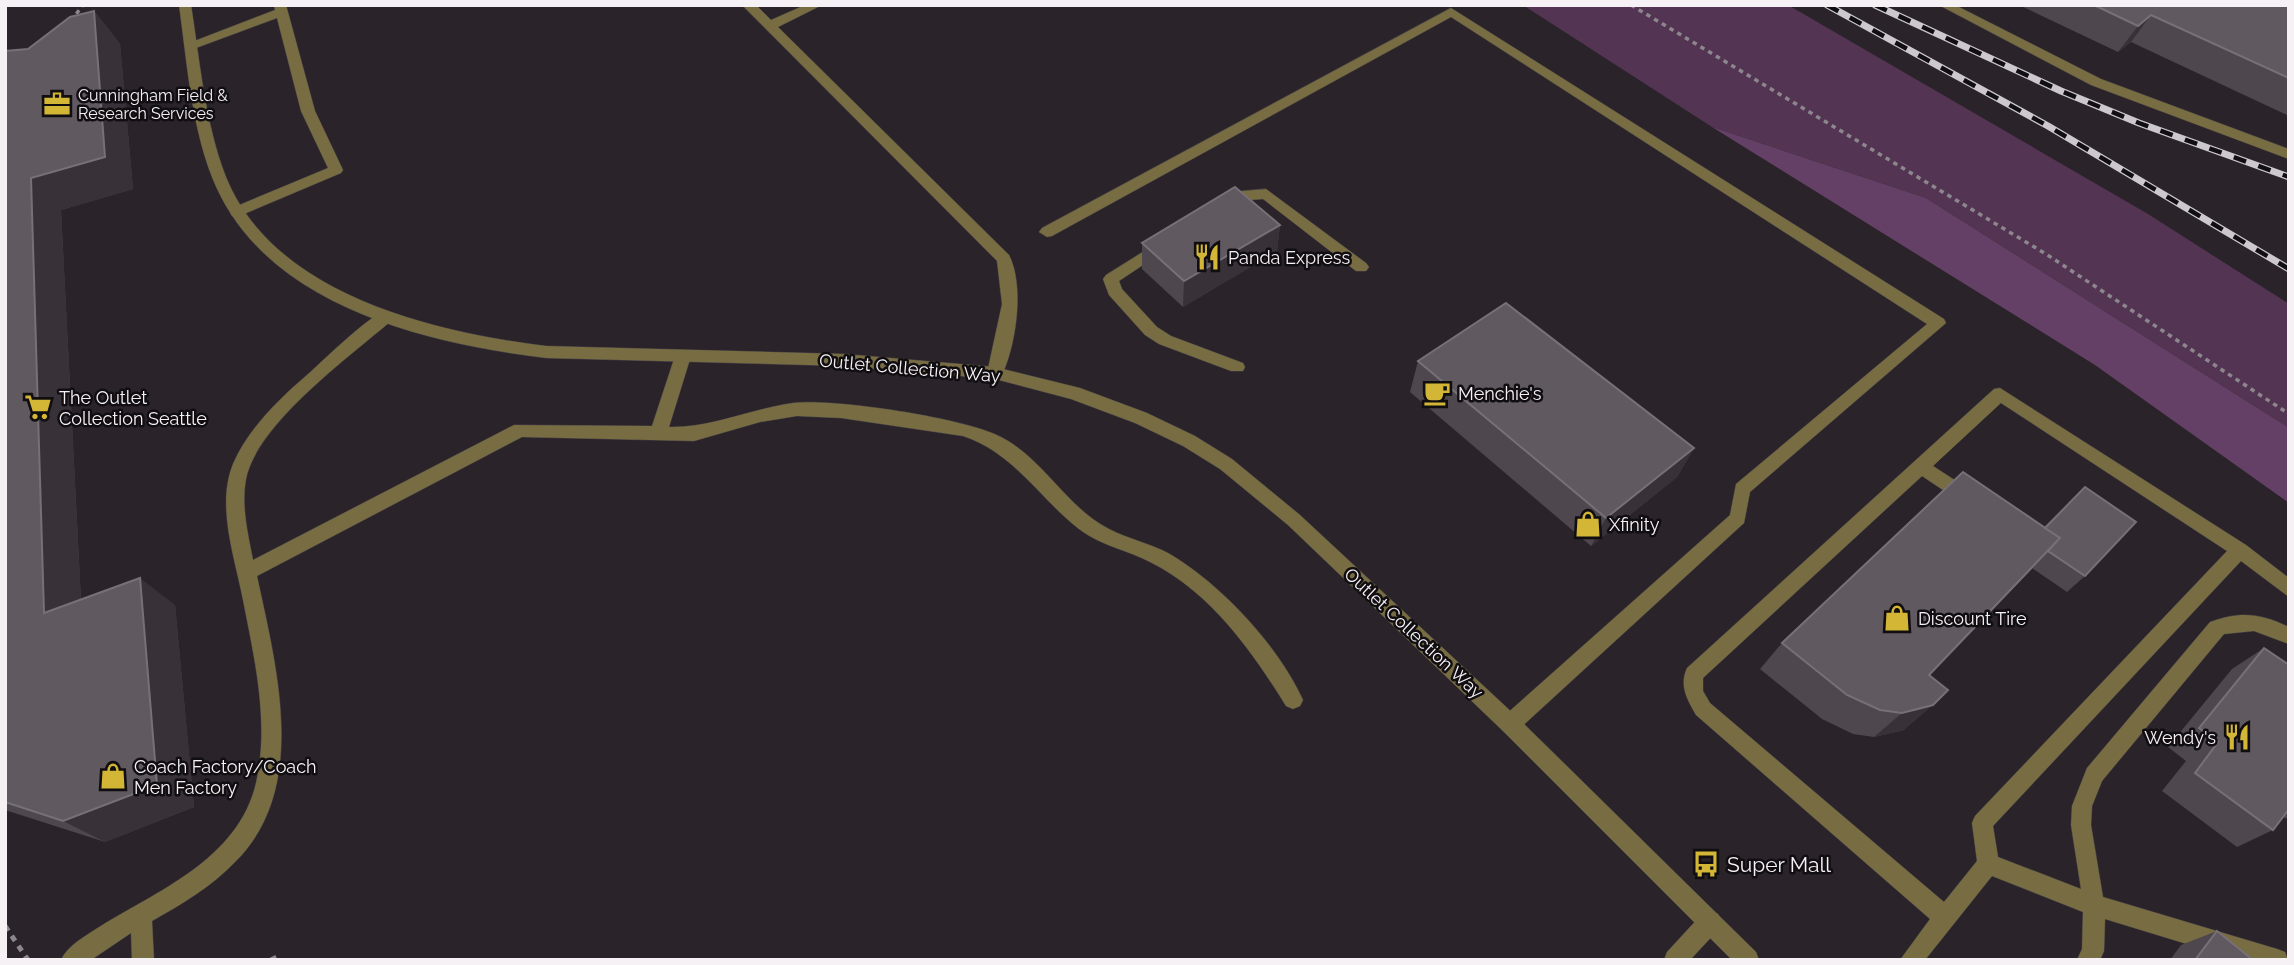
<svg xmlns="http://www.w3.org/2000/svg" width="2294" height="965" font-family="Raleway,sans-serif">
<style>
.green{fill:#533453}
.forest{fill:#654066}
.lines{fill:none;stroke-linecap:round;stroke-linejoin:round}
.service-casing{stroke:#464146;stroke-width:1}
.tertiary-casing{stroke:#464146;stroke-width:1}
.path-far1{stroke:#8c878c;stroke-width:3.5;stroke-dasharray:4.5 4.5;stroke-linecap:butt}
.path{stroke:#8c878c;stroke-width:5;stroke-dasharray:6 6;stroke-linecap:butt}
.service{fill:#776c42;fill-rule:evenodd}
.tertiary{fill:#776c42;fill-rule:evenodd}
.rail-casing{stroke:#cdc8cd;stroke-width:7}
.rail{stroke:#110e11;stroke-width:4.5;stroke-dasharray:13;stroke-linecap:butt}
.wall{fill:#4e474e}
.shaded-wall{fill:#383138}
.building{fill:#605960;stroke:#777177;stroke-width:2}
.labels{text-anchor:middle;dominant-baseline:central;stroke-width:5;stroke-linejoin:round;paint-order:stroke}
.far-poi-label{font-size:16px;fill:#f5f1f5;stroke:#110e11;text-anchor:start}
.poi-label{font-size:18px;fill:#f5f1f5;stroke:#110e11;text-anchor:start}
.street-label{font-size:18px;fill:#f5f1f5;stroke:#110e11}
.near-poi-label{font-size:21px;fill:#f5f1f5;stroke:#110e11;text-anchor:start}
</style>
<rect width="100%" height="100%" fill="#2a242a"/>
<polygon class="green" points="1523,5 1788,5 2148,214 2289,304 2289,428 1926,198 1712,127"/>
<polygon class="forest" points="1712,127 1926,198 2289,428 2289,503 2095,365"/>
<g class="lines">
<g class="service-casing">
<g id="service">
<polygon points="274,5 286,5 315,111 343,170 341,173 237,217 232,216 230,212 232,208 328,168 301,111 277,18 196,48 191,49 184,45 275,10"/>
<path d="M742,5H756L771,20L805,5H822L778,27L1009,255C1025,286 1016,347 1001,377H989L987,373L1002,304L997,261Z"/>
<polygon points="1939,5 1955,5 2101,79 2289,149 2289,159 2091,85"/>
<polygon points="1451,8 1944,319 1946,323 1750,492 1744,523 1517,731 1510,733 1503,731 1500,724 1503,717 1730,515 1736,484 1927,324 1451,17 1052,236 1047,237 1039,232 1042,228"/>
<polygon points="1266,189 1366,263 1369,267 1366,271 1356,271 1263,199 1250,200 1225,213 1218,208 1242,191"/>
<polygon points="1162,240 1167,241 1170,245 1167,249 1119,281 1122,289 1157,327 1171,336 1243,363 1245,367 1243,371 1231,371 1159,344 1145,335 1109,295 1103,279 1106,275"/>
<path d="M385,311L391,313L393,317L391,321C349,357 257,424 246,479C241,506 248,534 253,560L514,425L652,426L675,356L683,350L691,356L669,427C711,428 751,409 793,403C832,398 966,418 1001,437C1044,459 1066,507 1109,529C1128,539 1149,543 1168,553C1220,583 1278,645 1303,700L1300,706L1293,709L1286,706C1252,651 1211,593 1152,563C1128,550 1101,546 1079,529C1038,497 1014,453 963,436L841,418L797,416L760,422L694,441L522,437L257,576C276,666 310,788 235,862C211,887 182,904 152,921L154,960H132L131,933L91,960H61C67,946 84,937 96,929C160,889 245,857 258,773C268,716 254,656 243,600C235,558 216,506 233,464C248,429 279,399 307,375C324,360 367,317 385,311Z"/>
<path d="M2000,388L2246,545L2289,578V597L2241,561L1993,826L1998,857L2081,889L2071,825L2072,806L2087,768L2210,622C2240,611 2260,613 2289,627V644L2254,631L2224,634L2102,781L2092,806L2091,825L2103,897L2277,949L2285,952L2288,960H2239L2105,919L2104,951L2100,960H2077L2082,949L2083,912L1992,876L1925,960H1900L1930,919L1696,715C1687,699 1679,686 1687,668L1994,389ZM2001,403L2227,551L1975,816L1972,823L1977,861L1944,902L1710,703L1703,691V678L1922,476L1961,502L1967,504L1973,502L1976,497L1973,492L1933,466Z"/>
<polygon points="1710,911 1718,914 1721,922 1718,930 1690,960 1664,960 1667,952 1702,914"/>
</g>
</g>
<g class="tertiary-casing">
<path id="tertiary" d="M179,5H191C200,62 205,123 226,177C274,295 433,332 546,346L844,354L995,367L1080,388L1147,413L1195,436L1232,459L1300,515L1517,717L1756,952L1759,960H1732L1503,731L1288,525L1220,469L1183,446L1135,423L1071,399L995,379L844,366L546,358C424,343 262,305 212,177C191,123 187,62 179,5Z"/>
</g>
<g class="path-far1">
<polyline points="1631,5 2046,254 2289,414"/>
<polyline points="71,21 83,5"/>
</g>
<g class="path">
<polyline points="5,926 28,960"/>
<polyline points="271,960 277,957"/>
</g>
<use href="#service" class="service"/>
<use href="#tertiary" class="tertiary"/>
<g class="rail-casing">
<g id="rail">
<polyline points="1827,5 2048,126 2289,269"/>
<polyline points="1875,5 2061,91 2139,123 2289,177"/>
</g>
</g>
<use href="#rail" class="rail"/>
</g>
<g class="wall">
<polygon points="2019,5 2289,5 2289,116 2131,42 2118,52"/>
<polygon points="94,11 120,44 133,189 61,210 81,600 175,605 194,807 105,842 5,810 5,51 28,49"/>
<polygon points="1280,225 1277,251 1183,307 1142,269 1142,243"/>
<polygon points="1418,361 1694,448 1677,477 1591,546 1410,392"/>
<polygon points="2085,487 2085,576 2067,592 2032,568 1929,675 1904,730 1874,737 1853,734 1822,719 1760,669 1782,643 2044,527"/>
<polygon points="2264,648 2289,665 2289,819 2282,817 2273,830 2237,847 2162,791 2186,761 2168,747 2232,669"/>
<polygon points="2217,931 2253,960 2170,960 2181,945"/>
</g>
<g class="shaded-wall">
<polygon points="94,11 120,44 133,189 61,210 83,640 44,613 31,178"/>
<polygon points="2151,15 2131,42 2118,52 2138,26"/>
<polygon points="1280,225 1277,251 1183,307 1184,281"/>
<polygon points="1694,448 1677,477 1591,546 1606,518"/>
<polygon points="140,578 175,605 194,807 105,842 63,821"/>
<polygon points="1933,705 1904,730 1874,737 1902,713"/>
</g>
<g class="building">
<polygon points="2094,5 2289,5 2289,78 2151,15 2138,26"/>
<polygon points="94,11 105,157 31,178 44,613 140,578 157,785 63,821 5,802 5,51 28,49 70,17"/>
<polygon points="1235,187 1280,225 1184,281 1142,243"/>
<polygon points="1506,303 1694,448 1606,518 1418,361"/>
<polygon points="1963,472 2060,538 1929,675 1948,690 1933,705 1902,713 1880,710 1847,695 1782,643"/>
<polygon points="2085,487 2136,522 2085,576 2048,551 2060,538 2045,528"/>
<polygon points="2264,648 2289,665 2289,809 2273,830 2195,773 2218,742 2199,728"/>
<polygon points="2217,931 2253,960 2195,960"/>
</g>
<defs>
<g id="office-bare" transform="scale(2.1)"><path d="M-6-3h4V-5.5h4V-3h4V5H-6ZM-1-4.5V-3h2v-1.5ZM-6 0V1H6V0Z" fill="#d3b635" stroke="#110e11" stroke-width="2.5" paint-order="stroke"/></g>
<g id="restaurant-bare" transform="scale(2.1)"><path d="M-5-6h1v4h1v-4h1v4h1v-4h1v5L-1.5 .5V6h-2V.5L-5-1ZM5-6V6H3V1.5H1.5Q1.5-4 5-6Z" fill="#d3b635" stroke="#110e11" stroke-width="2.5" paint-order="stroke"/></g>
<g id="cafe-bare" transform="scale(2.1)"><path d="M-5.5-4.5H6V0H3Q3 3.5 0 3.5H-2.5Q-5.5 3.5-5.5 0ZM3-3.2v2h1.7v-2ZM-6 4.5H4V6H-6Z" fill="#d3b635" stroke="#110e11" stroke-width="2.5" paint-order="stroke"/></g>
<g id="supermarket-bare" transform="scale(2.1)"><path d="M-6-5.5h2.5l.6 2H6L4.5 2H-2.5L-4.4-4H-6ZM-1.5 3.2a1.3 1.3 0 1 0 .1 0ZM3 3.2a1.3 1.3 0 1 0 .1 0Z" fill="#d3b635" stroke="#110e11" stroke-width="2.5" paint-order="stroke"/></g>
<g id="shop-bare" transform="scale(2.1)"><path d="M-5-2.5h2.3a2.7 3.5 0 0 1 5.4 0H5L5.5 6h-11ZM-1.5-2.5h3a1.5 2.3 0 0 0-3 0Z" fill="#d3b635" stroke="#110e11" stroke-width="2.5" paint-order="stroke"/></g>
<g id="bus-bare" transform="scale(2.1)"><path d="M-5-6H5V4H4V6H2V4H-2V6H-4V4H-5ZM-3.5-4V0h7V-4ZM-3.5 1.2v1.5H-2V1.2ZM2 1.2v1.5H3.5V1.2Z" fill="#d3b635" stroke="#110e11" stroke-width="2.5" paint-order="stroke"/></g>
</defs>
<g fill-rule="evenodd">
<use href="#office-bare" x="57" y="104"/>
<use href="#restaurant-bare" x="1207" y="257"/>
<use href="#cafe-bare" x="1437" y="393"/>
<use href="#supermarket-bare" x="38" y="407"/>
<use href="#shop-bare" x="1588" y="524"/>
<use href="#shop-bare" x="1897" y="618"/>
<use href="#restaurant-bare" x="2237" y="737"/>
<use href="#shop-bare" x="113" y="776"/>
<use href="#bus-bare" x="1706" y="864"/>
</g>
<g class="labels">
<g class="far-poi-label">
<text x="78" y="95">Cunningham Field &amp;<tspan x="78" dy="18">Research Services</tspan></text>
</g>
<g class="poi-label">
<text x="1228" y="257">Panda Express</text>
<text x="1458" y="393">Menchie's</text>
<text x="59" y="397">The Outlet<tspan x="59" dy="21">Collection Seattle</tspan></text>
<text x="1609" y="524">Xfinity</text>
<text x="1918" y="618">Discount Tire</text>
<text x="2216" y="737" text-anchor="end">Wendy's</text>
<text x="134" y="766">Coach Factory/Coach<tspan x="134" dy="21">Men Factory</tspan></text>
</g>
<g class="street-label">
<text transform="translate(910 368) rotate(5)">Outlet Collection Way</text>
<text transform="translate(1414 633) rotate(43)">Outlet Collection Way</text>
</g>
<g class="near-poi-label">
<text x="1727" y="864">Super Mall</text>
</g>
</g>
<rect width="2294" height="965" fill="none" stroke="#f5f1f5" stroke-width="14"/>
</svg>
